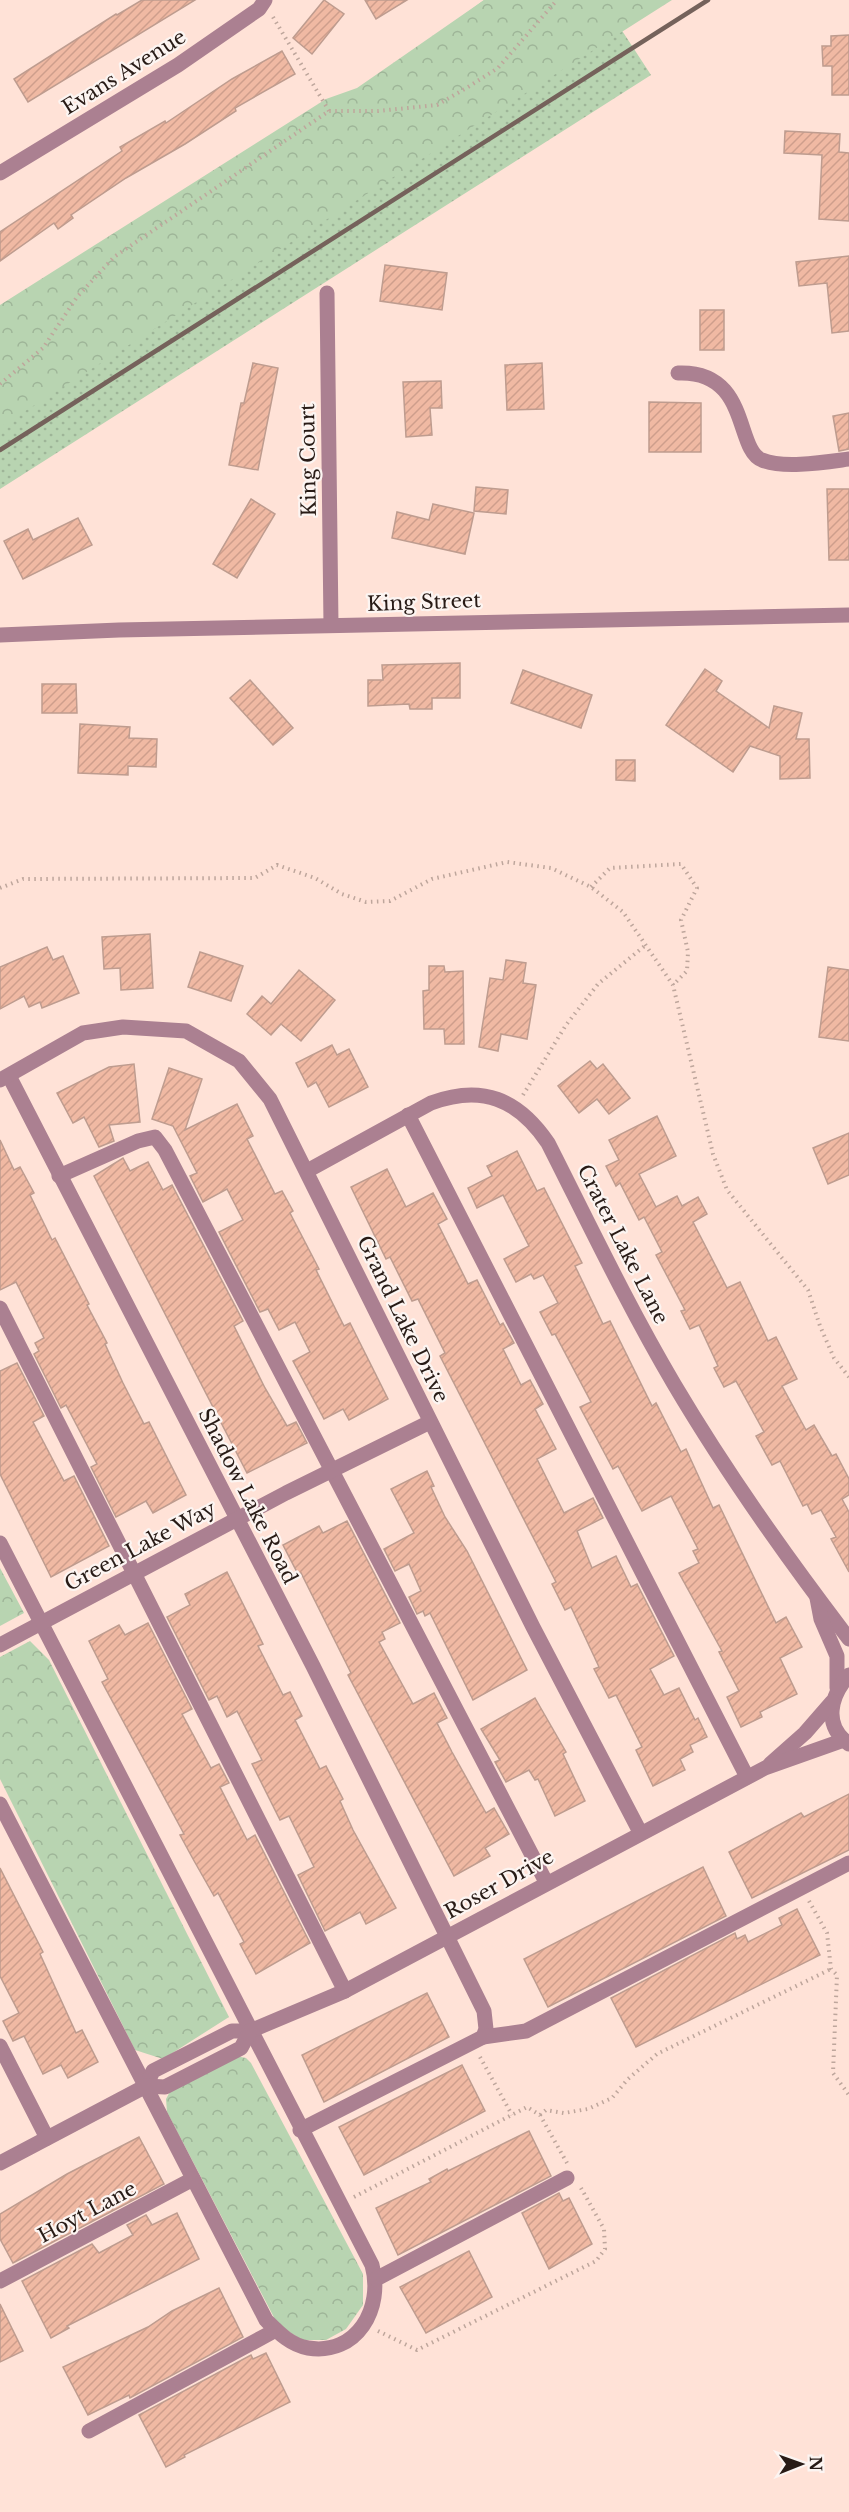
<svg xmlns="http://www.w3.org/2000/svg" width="849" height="2512" font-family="'Libre Baskerville',serif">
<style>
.grass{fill:url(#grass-dots)}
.park{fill:url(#park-crowns)}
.building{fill:url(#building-hatch);stroke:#be9c8f;stroke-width:1.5}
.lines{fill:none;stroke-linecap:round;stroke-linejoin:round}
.path{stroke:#bea69c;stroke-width:4;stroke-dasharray:1.5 4.5;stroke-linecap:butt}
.minor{stroke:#ab8091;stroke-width:15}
.rail{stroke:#75625b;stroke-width:4.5}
.labels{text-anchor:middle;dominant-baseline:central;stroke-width:4.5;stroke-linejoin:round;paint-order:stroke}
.street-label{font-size:20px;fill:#281b16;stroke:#fcf5f2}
</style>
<defs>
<pattern id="grass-dots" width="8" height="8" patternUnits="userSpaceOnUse" patternTransform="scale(1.5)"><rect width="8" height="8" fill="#b8d4b1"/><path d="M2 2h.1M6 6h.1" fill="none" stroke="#9eb598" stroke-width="1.8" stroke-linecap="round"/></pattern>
<pattern id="park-crowns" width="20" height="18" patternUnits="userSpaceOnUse" patternTransform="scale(1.5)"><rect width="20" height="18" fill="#b8d4b1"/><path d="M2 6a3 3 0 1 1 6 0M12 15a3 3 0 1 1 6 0" fill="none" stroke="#9eb598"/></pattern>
<pattern id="building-hatch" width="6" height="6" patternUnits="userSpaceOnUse" patternTransform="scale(1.5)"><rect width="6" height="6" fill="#f0b9a3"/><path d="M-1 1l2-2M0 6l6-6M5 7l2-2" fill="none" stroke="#ce9e8c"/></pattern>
</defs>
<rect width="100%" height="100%" fill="#ffe2d7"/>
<polygon class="grass" points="484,0 602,0 651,75 0,489 0,335 363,90"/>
<g class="park">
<polygon points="484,0 672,0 0,427 0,305 326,99 357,88"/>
<polygon points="0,1568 24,1613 0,1626"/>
<polygon points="30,1641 49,1660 229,2017 163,2059 135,2050 0,1779 0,1657"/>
<polygon points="236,2056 246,2058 251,2063 363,2274 363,2305 346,2329 326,2340 302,2340 278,2325 167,2112 166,2099 173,2086"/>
</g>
<g class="building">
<polygon points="142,0 195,0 28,102 14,79 116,14 117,15"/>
<polygon points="324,0 344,14 312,54 293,38"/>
<polygon points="365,0 407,0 376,19"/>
<polygon points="849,35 849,95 832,95 832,66 823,66 822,46 831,46 831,36"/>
<polygon points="282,51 295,74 235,108 236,111 185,144 126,178 71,215 73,218 58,229 54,223 0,261 0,232 122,151 120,147 165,121 166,123 232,79"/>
<polygon points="785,131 840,134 839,152 849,153 849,221 819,219 822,155 784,153"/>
<polygon points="849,256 849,331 832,333 827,283 799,286 796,262"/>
<polygon points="385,265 447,273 442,310 380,301"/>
<rect x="700" y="310" width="24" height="40"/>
<polygon points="253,363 278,368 258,470 229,465 241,403 244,403"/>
<polygon points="542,363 544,409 507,410 505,365"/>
<polygon points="441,381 442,408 430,408 432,435 406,437 403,382"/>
<polygon points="649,402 701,403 701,452 649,452"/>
<polygon points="849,413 849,449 839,451 833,416"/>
<polygon points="476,487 508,490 506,514 474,511"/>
<polygon points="827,489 849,489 849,560 829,560"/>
<polygon points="251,499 275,514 237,578 213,564"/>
<polygon points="433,504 474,513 465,554 392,538 397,512 429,520"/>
<polygon points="78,518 92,545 23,579 4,541 28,529 33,540"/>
<polygon points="460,663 460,698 432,698 432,709 410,709 409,704 368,706 368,680 383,680 382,665"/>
<polygon points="705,669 722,681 716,691 769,728 774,706 802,713 796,739 809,739 810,778 780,779 780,756 750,746 733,772 666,725"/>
<polygon points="523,670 592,695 581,728 511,703"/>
<polygon points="250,680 293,728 273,745 230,698"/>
<polygon points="42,684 76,684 77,713 42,713"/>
<polygon points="80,724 130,727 129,738 157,739 156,767 128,766 128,775 78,773"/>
<polygon points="616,760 635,760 635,781 616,780"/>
<polygon points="150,934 153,988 121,990 120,968 104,969 102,937"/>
<polygon points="47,947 53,960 63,956 79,993 42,1008 40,1002 29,1007 24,996 0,1009 0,967"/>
<polygon points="200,952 243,966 231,1001 188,987"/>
<polygon points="506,960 526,963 523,983 536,985 527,1039 501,1034 498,1051 479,1047 490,978 503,980"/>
<polygon points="429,966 444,966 445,972 463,971 464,1044 445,1044 444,1029 424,1029 423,991 429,990"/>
<polygon points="828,967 849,970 849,1041 819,1037"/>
<polygon points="299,970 335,1000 301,1041 281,1024 271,1035 247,1014 262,996 271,1004"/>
<polygon points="332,1045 337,1055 349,1049 368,1087 329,1107 316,1082 308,1087 296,1063"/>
<polygon points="590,1061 597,1069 603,1064 630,1098 609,1114 597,1099 579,1113 558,1086"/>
<polygon points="134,1064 140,1122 109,1125 114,1141 99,1147 84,1117 73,1123 57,1093 109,1067"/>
<polygon points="169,1068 202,1079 185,1130 237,1104 253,1136 247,1139 275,1194 282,1191 293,1211 290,1213 319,1269 316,1270 344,1326 350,1323 388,1399 349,1420 343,1409 324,1419 293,1361 310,1352 295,1322 279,1330 268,1309 260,1312 219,1232 243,1220 227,1189 203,1202 190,1176 197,1173 173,1126 152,1119"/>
<polygon points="657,1116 676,1156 639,1174 656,1207 677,1196 682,1206 698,1197 707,1214 693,1222 727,1288 740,1282 768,1341 776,1337 797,1379 782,1386 806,1430 814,1425 832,1456 836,1454 849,1479 849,1495 842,1499 849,1512 849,1572 831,1539 836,1537 821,1510 812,1514 807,1504 803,1506 780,1461 772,1465 756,1436 764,1432 736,1381 724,1387 714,1368 718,1366 699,1325 690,1329 681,1311 685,1310 656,1255 662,1252 644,1217 639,1220 620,1183 616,1186 606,1166 619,1160 609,1140"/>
<polygon points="849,1133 849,1175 828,1184 813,1148"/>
<polygon points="0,1140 14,1170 20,1167 34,1193 30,1195 52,1240 55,1238 89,1304 87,1305 107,1343 105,1344 123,1383 144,1424 149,1422 186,1495 153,1513 146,1501 116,1517 91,1467 97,1464 66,1405 61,1408 34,1354 39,1351 35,1343 44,1338 16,1282 0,1290"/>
<polygon points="517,1151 537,1191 544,1188 582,1263 575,1266 603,1324 610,1321 652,1406 656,1403 681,1452 686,1449 713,1508 719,1505 776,1623 786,1617 802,1647 780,1658 797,1694 760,1712 762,1717 741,1727 727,1697 739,1691 719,1652 722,1651 679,1573 699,1563 693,1551 698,1549 671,1496 642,1511 618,1466 613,1469 580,1407 591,1402 555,1334 552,1335 540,1312 558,1303 543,1275 534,1279 531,1274 516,1282 504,1259 529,1246 503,1195 477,1208 468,1188 492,1176 487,1166"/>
<polygon points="123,1158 130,1171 148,1162 163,1190 172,1185 243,1321 234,1326 265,1388 287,1426 296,1422 307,1443 247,1473 94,1176"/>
<polygon points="387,1169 406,1207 433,1193 447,1219 438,1224 468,1284 477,1280 500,1325 503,1323 514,1343 503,1349 521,1385 530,1380 543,1404 535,1409 556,1449 537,1459 564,1513 593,1498 603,1518 577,1531 592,1568 616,1556 631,1587 637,1584 674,1656 650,1669 664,1695 679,1688 695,1720 698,1718 707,1737 690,1745 693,1752 680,1759 685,1770 653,1786 636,1750 642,1747 616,1695 609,1698 594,1669 599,1667 571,1607 565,1610 552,1584 556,1582 440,1356 445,1353 418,1299 412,1301 390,1257 386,1259 351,1187"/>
<polygon points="17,1363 44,1416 33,1422 64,1481 74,1476 109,1546 51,1577 0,1474 0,1371"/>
<polygon points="427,1471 434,1486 431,1487 445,1517 467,1551 527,1670 473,1700 430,1613 425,1616 423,1611 417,1614 409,1597 421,1591 409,1564 395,1571 384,1549 414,1533 391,1489"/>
<polygon points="347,1521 400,1623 382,1632 385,1639 379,1642 413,1704 434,1693 447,1718 437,1723 452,1752 486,1813 494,1808 509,1834 485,1848 490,1856 454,1876 348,1675 351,1673 301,1573 298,1574 283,1545 319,1526 323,1533"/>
<polygon points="227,1572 263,1644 258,1646 283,1695 290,1692 302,1716 295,1720 320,1769 326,1766 343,1799 340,1801 353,1830 396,1908 366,1924 360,1912 325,1931 298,1875 314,1867 289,1816 280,1820 252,1764 262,1760 237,1711 227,1717 217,1696 209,1700 167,1617 190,1605 185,1594"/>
<polygon points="148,1623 192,1709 182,1714 211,1768 219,1764 229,1783 220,1787 247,1840 255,1835 310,1943 256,1974 240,1944 244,1942 218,1893 214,1896 193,1859 180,1835 184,1834 102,1682 108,1679 89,1641 119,1625 125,1635"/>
<polygon points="535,1698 566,1752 563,1754 585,1801 555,1816 538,1779 535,1780 529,1770 506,1782 495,1762 500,1760 481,1729"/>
<polygon points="849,1794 849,1850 752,1898 729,1852 801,1813 804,1817"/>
<polygon points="703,1867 726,1916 548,2007 524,1959"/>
<polygon points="0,1868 43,1952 40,1954 76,2033 82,2030 98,2062 68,2078 61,2065 43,2074 24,2036 13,2041 3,2021 19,2013 0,1976"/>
<polygon points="797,1909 820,1955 636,2047 611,1998 735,1933 737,1939 745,1935 748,1942 782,1925 779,1918"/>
<polygon points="427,1993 449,2037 324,2102 302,2055"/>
<polygon points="462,2065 485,2111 364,2175 339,2127"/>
<polygon points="529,2131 551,2176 398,2255 376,2208 431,2182 429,2179 447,2169 448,2171"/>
<polygon points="139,2137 164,2184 13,2263 0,2239 0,2214 67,2174"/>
<polygon points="559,2193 563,2201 569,2198 592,2244 549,2269 522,2213"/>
<polygon points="177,2213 199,2259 67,2326 69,2328 51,2338 22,2281 92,2244 99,2253 133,2235 127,2225 146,2215 152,2225"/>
<polygon points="469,2251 492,2297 426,2333 400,2287"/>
<polygon points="219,2288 243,2337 130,2398 129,2395 88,2415 63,2367 148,2327 172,2311"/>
<polygon points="0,2304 23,2351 0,2362"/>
<polygon points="266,2353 290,2402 184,2455 185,2457 166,2467 139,2415 251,2355 253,2359"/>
</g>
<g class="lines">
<g class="path">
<polyline points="273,17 329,111"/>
<polyline points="0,384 43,348 77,297 114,257 329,111 378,111 437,105 468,87 498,68 557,0"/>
<polyline points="591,887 610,868 681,864 697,888 681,920 688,952 687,971 673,985"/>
<polyline points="0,888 23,879 255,878 277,865 315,878 342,894 366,902 390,901 432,879 507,862 551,868 591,887 623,912 673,985 713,1154 727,1190 808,1290 820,1326 834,1358 849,1377"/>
<polyline points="523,1095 566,1025 598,984 647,944"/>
<polyline points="809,1901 827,1933 831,1969 837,1975 833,2073 849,2095"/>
<polyline points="480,2057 512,2115"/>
<polyline points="540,2115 546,2110 564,2113 588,2109 612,2098 628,2079 657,2054 831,1969"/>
<polyline points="354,2197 527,2107 540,2115 567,2163"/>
<polyline points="378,2331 417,2350 596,2261 605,2249 604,2229 581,2188"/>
</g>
<g class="minor">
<polyline points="0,173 178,65 259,9 265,0"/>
<polyline points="327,293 331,625"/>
<path d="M678,373C750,370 735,450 762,460C784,469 826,462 849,459"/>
<polyline points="0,635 119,630 849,615"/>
<polyline points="9,1076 313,1666 484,2011 486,2029 483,2037 300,2130"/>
<polyline points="0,1080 83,1033 123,1027 186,1031 239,1061 270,1099 533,1627 640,1832"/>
<polyline points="408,1115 747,1777"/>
<path d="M307,1171L431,1103C482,1084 518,1099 548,1143C589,1224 628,1306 674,1384C726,1472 787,1558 849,1639"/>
<polyline points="59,1176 138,1141 155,1137 165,1150 546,1882"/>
<polyline points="0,1308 345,1991"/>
<path d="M0,1543L372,2265C384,2308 357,2356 308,2348C290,2345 278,2332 266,2320L0,1804"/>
<polyline points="817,1598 821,1619 837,1656 837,1688"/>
<polyline points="0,1645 286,1493 430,1422"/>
<path d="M849,1675C831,1695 822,1725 849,1744"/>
<polyline points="770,1764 805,1733 832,1702"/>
<polyline points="483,2037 526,2031 849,1863"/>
<polyline points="0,2046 47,2138"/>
<polyline points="146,2086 153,2071 232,2031 250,2031 345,1991 765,1768 844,1740"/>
<polyline points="0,2163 146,2086 165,2087 241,2048 250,2031"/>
<polyline points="376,2279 567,2178"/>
<polyline points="0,2281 193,2179"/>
<polyline points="89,2431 276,2330"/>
</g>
<polyline class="rail" points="0,450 708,0"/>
</g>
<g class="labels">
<g class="street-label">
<text transform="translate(124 72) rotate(-32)">Evans Avenue</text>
<text transform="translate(308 460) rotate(-91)">King Court</text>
<text transform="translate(424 602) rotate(-2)">King Street</text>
<text transform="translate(623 1244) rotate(63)">Crater Lake Lane</text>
<text transform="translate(403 1319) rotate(64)">Grand Lake Drive</text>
<text transform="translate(248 1496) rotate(63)">Shadow Lake Road</text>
<text transform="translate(140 1546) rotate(-28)">Green Lake Way</text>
<text transform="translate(499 1884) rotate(-29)">Roser Drive</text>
<text transform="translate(87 2212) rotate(-28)">Hoyt Lane</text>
</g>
</g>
<g transform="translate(801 2464) rotate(89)" stroke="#fcf5f2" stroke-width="4.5" paint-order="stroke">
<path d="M0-4.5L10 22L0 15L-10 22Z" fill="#281b16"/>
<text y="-9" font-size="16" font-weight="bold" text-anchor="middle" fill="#281b16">N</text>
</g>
</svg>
